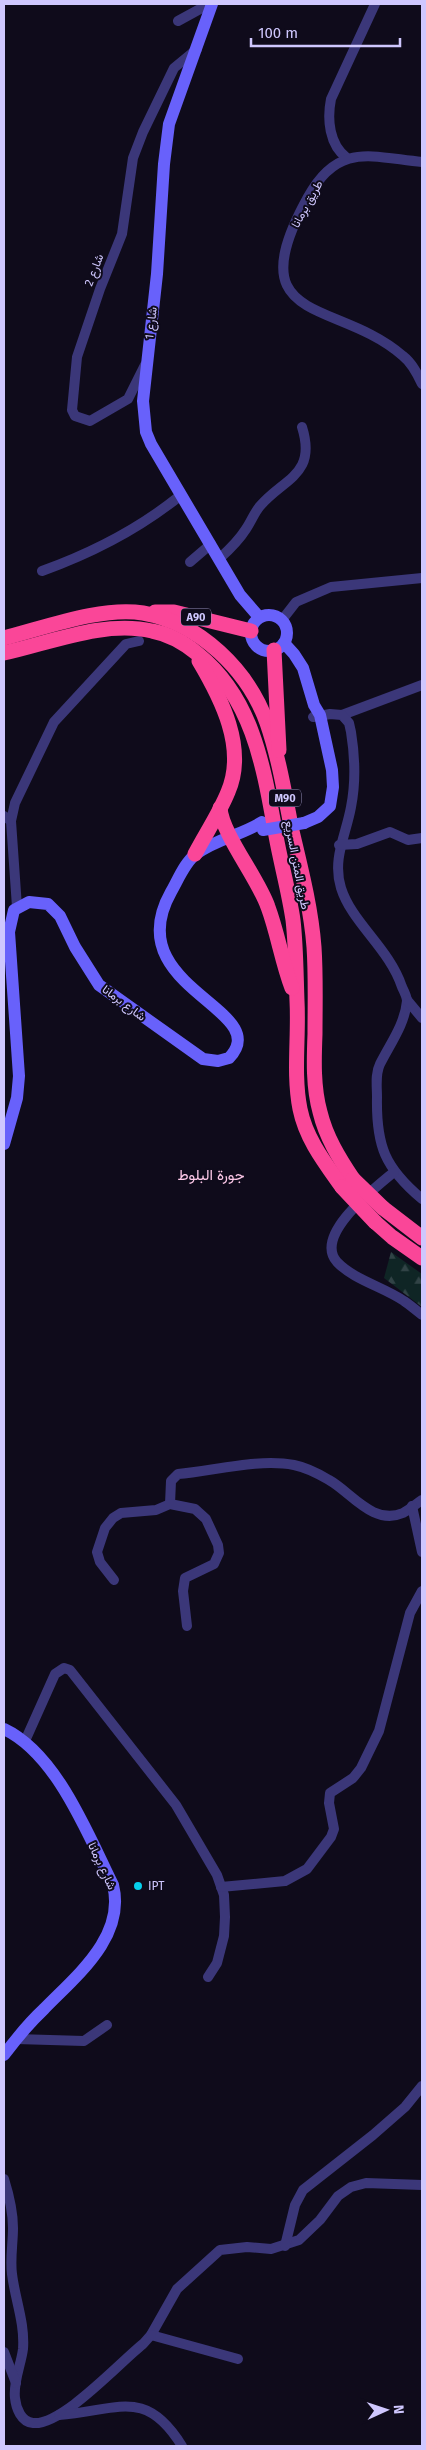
<svg xmlns="http://www.w3.org/2000/svg" width="426" height="2450" font-family="'Fira Sans',Vazirmatn,sans-serif">
<style>
.forest{fill:url(#forest-firs)}
.lines{fill:none;stroke-linecap:round;stroke-linejoin:round}
.street{stroke:#3b3779;stroke-width:10}
.secondary{stroke:#6861fb;stroke-width:12}
.highway{stroke:#fa4698;stroke-width:15}
.secondary-bridge{stroke:#6861fb;stroke-width:12}
.highway-bridge{stroke:#fa4698;stroke-width:15}
.poi-dot{fill:#06cfeb;stroke:#0f0b1b;stroke-width:2}
.labels{text-anchor:middle;dominant-baseline:central;stroke-width:4;stroke-linejoin:round;paint-order:stroke}
.shield{fill:#0f0b1b;stroke:#958fba;stroke-width:1}
.shield-label{font-size:11px;font-weight:bold;fill:#cfc7fe}
.street-label{font-size:12px;fill:#cfc7fe;stroke:#0f0b1b}
.poi-label{font-size:12px;fill:#cfc7fe;stroke:#0f0b1b;text-anchor:start}
.quarter-label{font-size:15px;fill:#fec9e9;stroke:#0f0b1b}
</style>
<defs>
<pattern id="forest-firs" width="22" height="20" patternUnits="userSpaceOnUse" patternTransform="scale(1.25)"><rect width="22" height="20" fill="#0f2525"/><path d="M5 1l3.5 6h-7zM16 11l3.5 6h-7z" fill="#314346"/></pattern>
</defs>
<rect width="100%" height="100%" fill="#0f0b1b"/>
<polygon class="forest" points="391,1252 422,1274 422,1307 384,1278"/>
<g class="lines">
<g class="street">
<polyline points="178,21 209,4"/>
<path d="M347,158C329,145 327,119 331,99L375,4"/>
<path d="M422,162C371,157 338,142 308,197C236,327 337,298 403,356C412,363 417,373 422,384"/>
<polyline points="145,365 128,399 90,421 75,416 72,410 77,357 100,289 122,234 133,158 143,132 174,68 197,49"/>
<path d="M220,558C230,549 239,540 246,529C251,522 254,513 260,506C284,478 317,475 302,427"/>
<polyline points="190,562 211,544"/>
<path d="M42,571C92,553 139,529 181,495"/>
<polyline points="282,620 296,602 331,587 422,578"/>
<polyline points="342,715 422,685"/>
<path d="M313,717L330,714L342,715L349,723L351,732C355,757 356,782 351,807C346,835 332,859 341,888C352,923 389,948 402,987C404,991 407,997 407,1001C405,1024 390,1044 380,1064C375,1074 377,1086 377,1097C376,1146 385,1168 422,1199"/>
<polyline points="4,816 11,821 17,907"/>
<polyline points="11,821 15,803 54,722 126,644 139,641"/>
<polyline points="339,845 357,844 390,832 408,840 422,838"/>
<polyline points="407,1000 422,1018"/>
<path d="M394,1172C375,1188 313,1235 337,1262C354,1280 384,1287 404,1301C410,1305 416,1310 422,1315"/>
<path d="M170,1504L171,1481L178,1474C213,1471 259,1458 294,1465C304,1467 319,1474 329,1480C351,1492 373,1526 403,1513C410,1509 416,1504 422,1500"/>
<polyline points="412,1506 422,1552"/>
<polyline points="114,1580 100,1562 97,1552 105,1528 113,1518 121,1513 156,1510 170,1504 195,1509 206,1519 218,1545 219,1553 214,1564 185,1578 183,1591 187,1626"/>
<polyline points="25,1741 55,1674 64,1668 70,1670 176,1805 217,1875 224,1895 225,1917 224,1936 217,1963 208,1977"/>
<polyline points="221,1887 285,1881 307,1869 331,1837 334,1829 329,1803 330,1793 353,1778 361,1768 379,1731 410,1613 422,1591"/>
<polyline points="16,2039 84,2041 107,2025"/>
<path d="M4,2179C9,2195 13,2212 13,2228C13,2243 10,2259 12,2274C15,2299 25,2323 23,2349C21,2365 13,2382 15,2398C16,2408 21,2422 33,2423C62,2426 120,2362 143,2344L151,2335L177,2289L220,2250L247,2247L271,2249L299,2240L320,2220L338,2196L351,2187L366,2183L422,2185"/>
<polyline points="285,2246 295,2205 303,2190 373,2135 405,2107 422,2086"/>
<polyline points="151,2335 238,2359"/>
<polyline points="4,2352 16,2383"/>
<path d="M59,2415C117,2411 145,2386 182,2446"/>
</g>
<g class="secondary">
<polyline points="212,4 169,124 164,164 157,274 143,401 146,432 151,444 240,595 259,617"/>
<circle cx="269" cy="633" r="18"/>
<polyline points="284,643 294,654 303,668 314,705 320,715 332,770 333,787 330,806 318,817 304,823"/>
<path d="M4,1144L17,1098L19,1076L9,932L14,910L29,902L48,904L60,916L75,947L99,985L203,1059L218,1061L229,1058C276,1009 117,988 171,892C178,880 185,862 196,854C216,839 242,835 262,822"/>
<path d="M4,1729C57,1754 88,1835 113,1885C126,1937 76,1976 44,2009C29,2023 16,2039 4,2055"/>
</g>
<g class="highway">
<polyline points="155,612 174,612 251,631"/>
<path d="M4,638C44,628 102,606 143,613C200,623 248,670 267,723C279,758 285,795 292,831C301,869 311,908 314,947C316,976 315,1005 315,1034C314,1059 313,1087 320,1112C326,1137 339,1158 353,1179"/>
<polyline points="274,650 279,750"/>
<path d="M4,653C50,643 104,620 152,631C169,634 186,644 199,655C254,700 264,770 276,836C281,864 289,892 293,920C296,946 296,974 297,1001C299,1036 293,1074 300,1109C306,1139 325,1163 342,1187"/>
<path d="M220,808C222,834 258,878 268,907C278,934 282,962 292,988"/>
<path d="M195,854C206,833 219,814 228,792C247,748 221,698 199,661"/>
<polyline points="383,1208 422,1238"/>
<polyline points="375,1222 392,1237 422,1258"/>
</g>
<polyline class="secondary-bridge" points="263,830 304,823"/>
<g class="highway-bridge">
<polyline points="353,1179 383,1208"/>
<polyline points="342,1187 375,1222"/>
</g>
</g>
<circle class="poi-dot" cx="138" cy="1886" r="5"/>
<g class="labels">
<g class="shield">
<rect x="181" y="608.5" width="30" height="17" rx="4"/>
<rect x="269" y="789.5" width="32" height="17" rx="4"/>
</g>
<g class="shield-label">
<text x="196" y="617">A90</text>
<text x="285" y="798">M90</text>
</g>
<g class="street-label">
<text transform="translate(307 204) rotate(-61)">طريق برمانا</text>
<text transform="translate(94 270) rotate(-69)">شارع 2</text>
<text transform="translate(151 323) rotate(-83)">شارع 1</text>
<text transform="translate(297 865) rotate(79)">طريق المتن السريع</text>
<text transform="translate(124 1003) rotate(37)">شارع برمانا</text>
<text transform="translate(102 1866) rotate(65)">شارع برمانا</text>
</g>
<g class="poi-label">
<text x="148" y="1886">IPT</text>
</g>
<g class="quarter-label">
<text x="211" y="1175">جورة البلوط</text>
</g>
</g>
<rect width="426" height="2450" fill="none" stroke="#cfc7fe" stroke-width="10"/>
<g transform="translate(386 2410) rotate(87)" stroke="#0f0b1b" stroke-width="4" paint-order="stroke">
<path d="M0-4L9 19L0 12L-9 19Z" fill="#cfc7fe"/>
<text y="-8" font-size="14" font-weight="bold" text-anchor="middle" fill="#cfc7fe">N</text>
</g>
<path d="M251 38v8h149v-8" fill="none" stroke="#cfc7fe" stroke-width="2.5"/>
<text x="258" y="38" font-size="15" fill="#cfc7fe" stroke="#0f0b1b" stroke-width="4" paint-order="stroke">100 m</text>
</svg>
